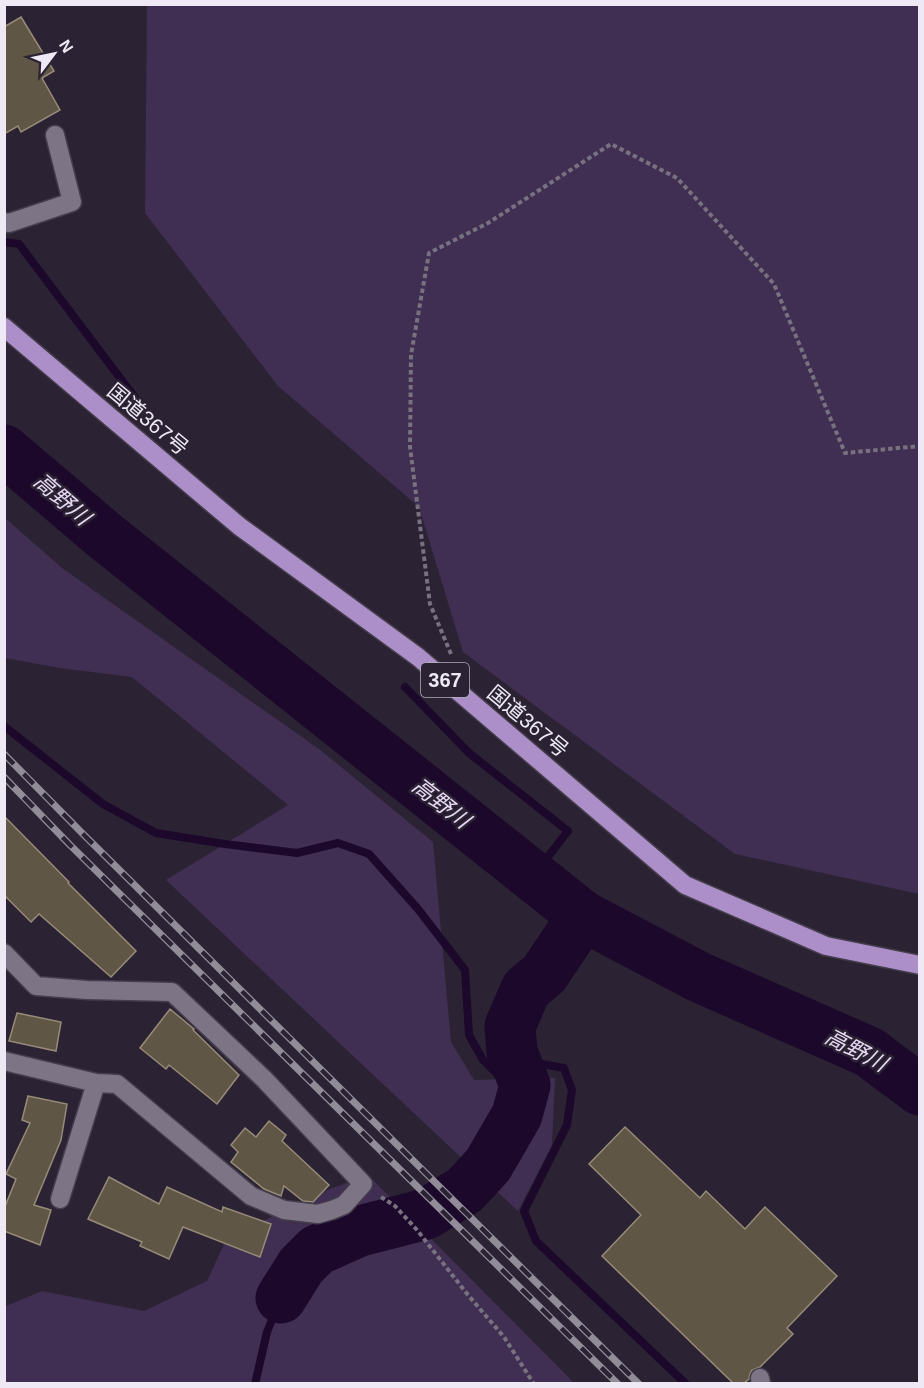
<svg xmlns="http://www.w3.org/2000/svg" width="924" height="1388" font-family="Helvetica,'Noto Sans JP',sans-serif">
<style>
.green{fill:#412e53}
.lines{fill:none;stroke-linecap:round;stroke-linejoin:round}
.stream{stroke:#1c082b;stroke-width:8}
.river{stroke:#1c082b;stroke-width:51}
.building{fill:#605645;stroke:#978b78;stroke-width:1.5}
.minor-casing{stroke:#443d4a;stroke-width:21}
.highway-casing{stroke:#443d4a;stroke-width:21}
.path{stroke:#78717f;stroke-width:4;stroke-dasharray:4.5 3;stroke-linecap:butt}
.minor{stroke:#7d7486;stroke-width:18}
.highway{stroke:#ac8ec9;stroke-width:18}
.rail-casing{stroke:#928c99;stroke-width:7}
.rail{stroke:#2b2333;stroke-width:4.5;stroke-dasharray:14;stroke-linecap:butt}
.labels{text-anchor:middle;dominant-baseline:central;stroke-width:5;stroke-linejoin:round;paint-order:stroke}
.shield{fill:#2b2333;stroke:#b4aeba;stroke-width:1.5}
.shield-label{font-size:20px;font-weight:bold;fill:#eee9f4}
.street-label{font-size:21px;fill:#eee9f4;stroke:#2b2333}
.water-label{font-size:22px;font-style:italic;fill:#e7daf5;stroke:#2b2333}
</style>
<rect width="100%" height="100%" fill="#2b2333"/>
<g class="green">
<polygon points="147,5 919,5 919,894 735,854 463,652 419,507 278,386 145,213"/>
<polygon points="4,517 62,568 319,749 433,842 451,1042 474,1080 555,1078 552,1145 518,1211 166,880 288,805 132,677 60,668 5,658"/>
<polygon points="368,1175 574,1383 5,1383 4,1307 42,1291 144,1311 207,1281 226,1240 314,1195"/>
</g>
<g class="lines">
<g class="stream">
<polyline points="4,242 19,244 142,407"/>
<polyline points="405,687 469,753 568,831 533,876"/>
<polyline points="4,726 103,804 156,833 225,844 297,853 338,843 369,854 418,909 465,970 469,1035 483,1060 502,1079 542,1064 564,1068 572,1090 567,1125 524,1211 536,1241 686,1384"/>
<polyline points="255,1384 267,1332 281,1298"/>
</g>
<g class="river">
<polyline points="4,450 105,536 583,916 699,977 869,1052 920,1090"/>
<polyline points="281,1298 301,1266 317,1250 360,1231 426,1214 465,1190 488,1165 517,1115 525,1085 512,1052 510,1026 526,989 544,974 583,916"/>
</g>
</g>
<g class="building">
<polygon points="21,17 54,71 42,78 60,110 21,132 18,126 4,134 4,27"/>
<polygon points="4,816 69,882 68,883 136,951 111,977 39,914 31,922 4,895"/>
<polygon points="170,1009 194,1029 193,1030 239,1075 217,1104 169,1065 166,1069 140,1048"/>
<polygon points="17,1013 61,1022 56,1051 9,1041"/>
<polygon points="28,1096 67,1104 61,1140 34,1205 51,1210 40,1245 4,1231 4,1209 16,1179 6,1174 30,1123 22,1120"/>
<polygon points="269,1121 286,1135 282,1141 329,1185 313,1202 303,1201 284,1186 281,1196 264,1189 231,1162 238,1152 231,1145 245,1128 256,1137"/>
<polygon points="625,1127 700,1198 706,1191 745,1229 765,1207 837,1276 787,1328 793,1334 760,1367 752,1370 750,1374 749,1379 744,1383 733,1383 602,1256 641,1215 589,1164"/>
<polygon points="109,1177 159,1204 167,1187 222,1212 223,1207 271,1224 260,1257 183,1227 169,1259 140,1246 142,1242 88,1219"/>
</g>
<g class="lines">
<g class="minor-casing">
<g id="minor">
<polyline points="4,222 9,223 72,202 55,135"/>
<polyline points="4,953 36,986 87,990 172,992 264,1079 363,1184 344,1205 332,1210 318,1214 284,1210 251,1196 117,1084 96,1083 4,1061"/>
<polyline points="60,1199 96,1083"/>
<polyline points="760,1378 761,1384"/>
</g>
</g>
<g class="highway-casing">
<polyline id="highway" points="4,327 239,526 418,657 685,885 826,946 920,965"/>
</g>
<g class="path">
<polyline points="451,654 430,604 410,447 411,355 429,253 488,223 611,144 677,178 774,284 845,453 920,446"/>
<polyline points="381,1197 395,1206 417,1230 468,1295 504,1337 534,1384"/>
</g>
<use href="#minor" class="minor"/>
<use href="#highway" class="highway"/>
<g class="rail-casing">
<g id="rail">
<polyline points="4,754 84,835 639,1384"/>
<polyline points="4,777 70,845 618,1384"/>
</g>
</g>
<use href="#rail" class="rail"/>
</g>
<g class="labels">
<rect class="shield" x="421" y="663" width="48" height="34" rx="4.5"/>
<g class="shield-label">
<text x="445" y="680">367</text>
</g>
<g class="street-label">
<text transform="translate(148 419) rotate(40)">国道367号</text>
<text transform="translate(528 721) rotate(40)">国道367号</text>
</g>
<g class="water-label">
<text transform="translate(62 499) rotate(41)">高野川</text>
<text transform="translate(441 803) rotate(38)">高野川</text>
<text transform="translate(856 1050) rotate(28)">高野川</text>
</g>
</g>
<rect width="924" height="1388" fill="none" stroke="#eee9f4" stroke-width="12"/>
<g transform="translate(54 54) rotate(58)" stroke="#2b2333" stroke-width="4.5" paint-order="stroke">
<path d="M0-4.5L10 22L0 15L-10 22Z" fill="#eee9f4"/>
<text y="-9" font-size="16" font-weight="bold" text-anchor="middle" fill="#eee9f4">N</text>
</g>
</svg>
